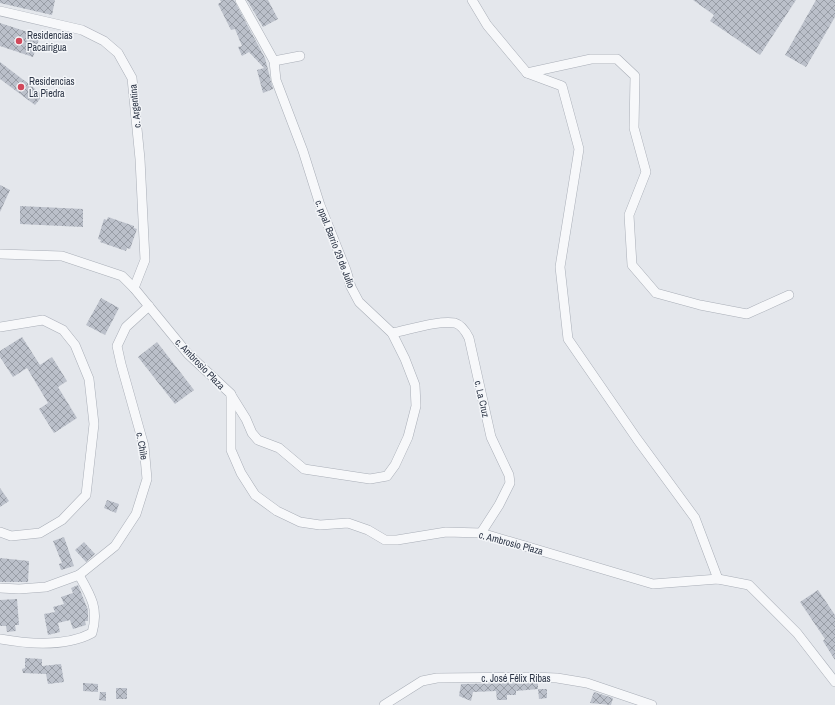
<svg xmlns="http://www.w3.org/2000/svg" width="835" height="705" font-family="'Archivo Narrow',sans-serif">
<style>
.building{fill:url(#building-cross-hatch)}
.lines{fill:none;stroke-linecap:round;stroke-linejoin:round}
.minor-casing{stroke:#a9aeb7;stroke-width:10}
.minor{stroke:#f7f8fa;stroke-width:9}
.poi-dot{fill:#d1495b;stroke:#f4f6f9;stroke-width:1.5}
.labels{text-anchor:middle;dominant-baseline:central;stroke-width:3;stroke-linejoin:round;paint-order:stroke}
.poi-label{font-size:10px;fill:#2b3445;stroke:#f4f6f9;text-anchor:start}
.street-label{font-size:10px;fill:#2b3445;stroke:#f4f6f9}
</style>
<defs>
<pattern id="building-cross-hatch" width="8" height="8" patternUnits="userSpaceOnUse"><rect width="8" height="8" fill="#bbc0ca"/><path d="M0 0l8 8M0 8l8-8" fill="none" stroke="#989da6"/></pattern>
</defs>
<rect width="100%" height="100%" fill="#e4e7ec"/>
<g class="building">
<polygon points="0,0 55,0 52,15 0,3"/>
<polygon points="220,0 234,0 265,58 273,89 263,93 257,70 264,68 249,52 242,56 238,47 242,46 235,29 231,30 218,4 221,2"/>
<polygon points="247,0 268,0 278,19 263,27"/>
<polygon points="693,0 796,0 760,55 710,21 714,15"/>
<polygon points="816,0 835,0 835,17 806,67 785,55"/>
<polygon points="0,23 40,36 33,57 0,46"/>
<polygon points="0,62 43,95 35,105 0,79"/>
<polygon points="0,185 10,190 0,212"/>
<polygon points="20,206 83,209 83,227 20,224"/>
<polygon points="108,217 134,226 134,228 137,229 130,249 127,248 126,251 100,242 101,240 98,239 100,232 104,219 107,220"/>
<polygon points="101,298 119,308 105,335 86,325"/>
<polygon points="22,337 40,365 52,357 67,381 58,387 77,418 54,433 39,409 48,403 27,368 13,377 0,357 0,351"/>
<polygon points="157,342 194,390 175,404 138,357"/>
<polygon points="0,488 9,501 0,507"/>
<polygon points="107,500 119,504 116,513 104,508"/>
<polygon points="64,537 74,566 61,570 59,564 62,563 53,541"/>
<polygon points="84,542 95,554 86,562 75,550"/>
<polygon points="0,558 29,561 28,582 0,582"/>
<polygon points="78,585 88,610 88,621 85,621 86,625 73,629 70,620 58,623 60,632 48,635 44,614 55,612 53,607 64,604 61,597 73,593 71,588"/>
<polygon points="818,590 835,615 835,660 823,641 825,639 800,602"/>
<polygon points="17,599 19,625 15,625 16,631 7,632 6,626 0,626 0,600"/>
<polygon points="25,658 42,659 42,666 61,664 64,682 48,684 46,674 23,673 22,669 25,668"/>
<polygon points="83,683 98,684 98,692 83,691"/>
<polygon points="538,683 538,689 516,691 516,695 507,695 507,700 497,700 496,691 473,692 471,701 459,696 461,684"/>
<rect x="116" y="688" width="11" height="11"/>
<polygon points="538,689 547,689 547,698 539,699"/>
<polygon points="100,692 106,692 106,701 99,700"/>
<polygon points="594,692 613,698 611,705 590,703"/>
</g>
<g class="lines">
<g class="minor-casing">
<g id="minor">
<polyline points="472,0 487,25 527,73 562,86 579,149 560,267 568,339 637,439 695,518 718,579"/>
<polyline points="0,11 82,30 104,41 118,53 132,78 140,159 145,260 134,288"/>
<polyline points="274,61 300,56"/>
<polyline points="527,73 591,59 617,59 635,76 634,128 646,172 629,215 632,265 656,293 700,305 747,314 789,295"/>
<polyline points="0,254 62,256 122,276 134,288 188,354 231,394 231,450 241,473 255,495 277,511 300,522 320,525 348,523 368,530 385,540 397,540 446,532 481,533 653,584 718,579 749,585 797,633 835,682"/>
<polyline points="0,327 43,320 63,330 75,345 89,379 94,424 86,495 62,520 40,533 11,536 0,532"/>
<path d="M392,333C409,330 438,320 455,323C462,325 466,332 469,338L491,437L509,475L510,483L499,505L481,533"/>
<polyline points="231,395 246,419 252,433 258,440 279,448 304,469 370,479 387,476 395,465 408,437 416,406 415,385 405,359 392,333 359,302 351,287 346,270 320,205 303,151 276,80 274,61 240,0"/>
<polyline points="0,588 19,589 46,587 79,575 115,546 136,514 147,479 144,446 121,364 117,346 126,327 149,306"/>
<path d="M0,639C28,644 66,647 92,633C99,609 91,596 79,575"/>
<polyline points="384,705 422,681 437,678 533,677 557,678 587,683 652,705"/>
</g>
</g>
<use href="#minor" class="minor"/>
</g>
<g class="poi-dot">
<circle cx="19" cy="41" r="4"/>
<circle cx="21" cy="87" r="4"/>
</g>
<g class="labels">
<g class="poi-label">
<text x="27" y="35">Residencias<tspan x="27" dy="12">Pacairigua</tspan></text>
<text x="29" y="81">Residencias<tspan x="29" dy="12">La Piedra</tspan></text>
</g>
<g class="street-label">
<text transform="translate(135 106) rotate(-96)">c. Argentina</text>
<text transform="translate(335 244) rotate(69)">c. ppal. Barrio 29 de Julio</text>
<text transform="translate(200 364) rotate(46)">c. Ambrosio Plaza</text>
<text transform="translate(482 399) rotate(77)">c. La Cruz</text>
<text transform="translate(142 446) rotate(80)">c. Chile</text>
<text transform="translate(511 543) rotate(15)">c. Ambrosio Plaza</text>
<text x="516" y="678">c. José Félix Ribas</text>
</g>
</g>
</svg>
